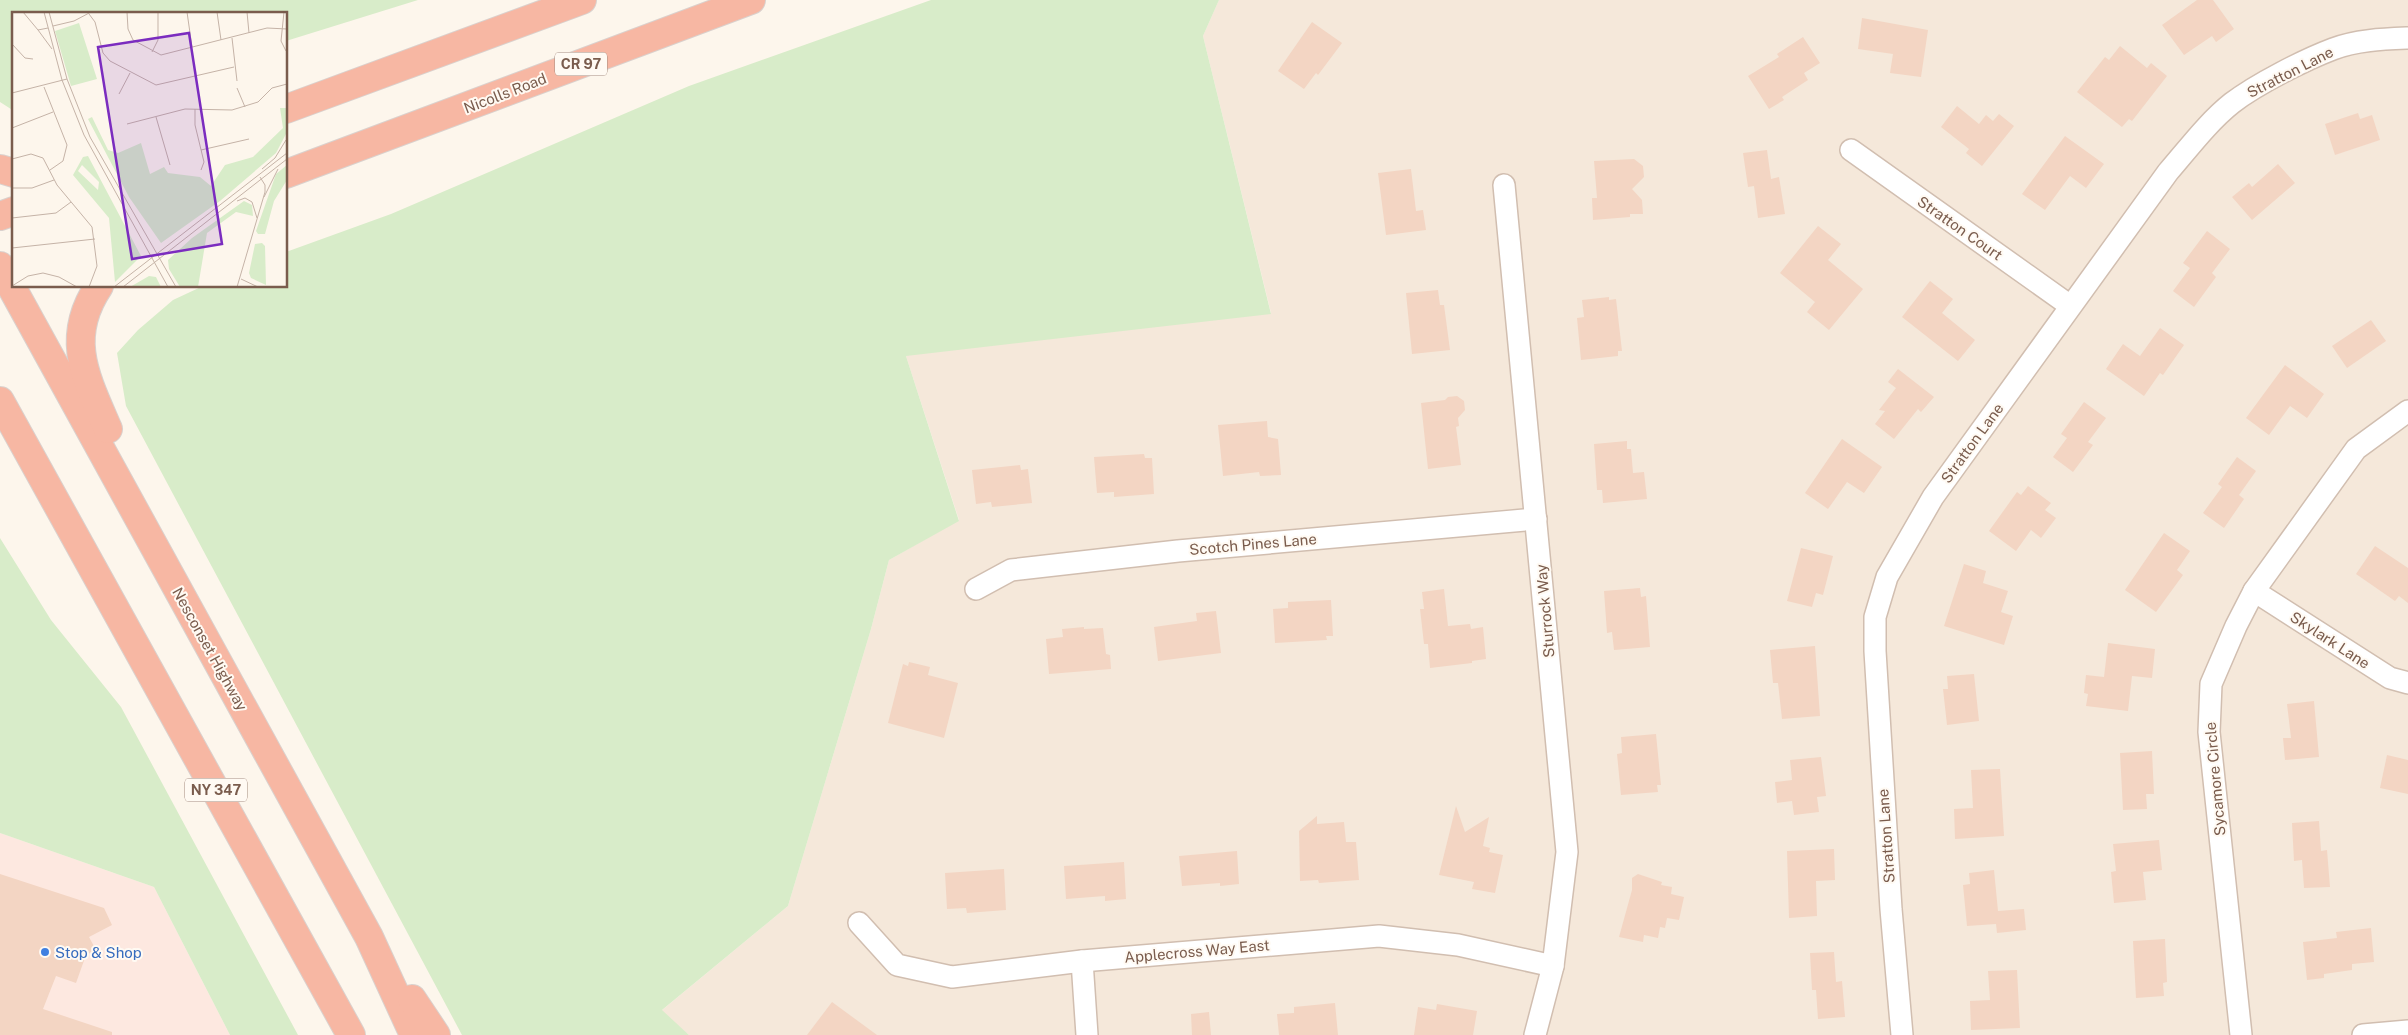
<svg xmlns="http://www.w3.org/2000/svg" width="2408" height="1035" font-family="'Public Sans',sans-serif">
<style>
.residential{fill:#f5e8da}
.commercial{fill:#fde8e0}
.green{fill:#d8ecc9}
.building{fill:#f3d5c3}
.lines{fill:none;stroke-linecap:round;stroke-linejoin:round}
.minor-casing{stroke:#d1beb0;stroke-width:24}
.highway-casing{stroke:#dad1cd;stroke-width:30}
.minor{stroke:#fff;stroke-width:21}
.highway{stroke:#f7b7a3;stroke-width:28}
.shop-dot{fill:#3f7fe0;stroke:#fffaf3;stroke-width:2}
.labels{text-anchor:middle;dominant-baseline:central;stroke-width:4;stroke-linejoin:round;paint-order:stroke}
.shield{fill:#fffaf3;stroke:#a28b7f;stroke-width:1}
.shield-label{font-size:14px;font-weight:bold;fill:#7a5c4d}
.street-label{font-size:15px;fill:#7a5c4d;stroke:#fffaf3}
.shop-label{font-size:15px;fill:#366cbe;stroke:#fffaf3;text-anchor:start}
.inset-road{fill:none;stroke:#c5b3a7;stroke-width:1}
.view{fill:#7b2cbf;fill-opacity:0.15;stroke:#7b2cbf;stroke-width:2.5}
.inset-edge{fill:none;stroke:#7a5c4d;stroke-width:2.5}
</style>
<rect width="100%" height="100%" fill="#fdf6ec"/>
<polygon class="residential" points="1219,0 2408,0 2408,1035 689,1035 661,1011 788,906 871,629 889,560 959,520 906,356 905,346 1271,313 1203,36"/>
<polygon class="commercial" points="0,833 154,887 230,1035 0,1035"/>
<g class="green">
<polygon points="0,0 418,0 286,41 286,14 14,14 14,111 0,102"/>
<polygon points="931,0 1219,0 1203,36 1271,314 906,356 959,521 889,560 871,629 788,906 662,1010 689,1035 462,1035 126,406 117,353 138,330 173,300 203,286 286,286 286,252 391,214 689,86"/>
<polygon points="0,538 51,620 121,707 298,1035 230,1035 154,887 0,833"/>
</g>
<g class="building">
<polygon points="2197,0 2213,0 2234,29 2216,42 2212,36 2184,55 2162,25"/>
<polygon points="1862,18 1928,30 1921,77 1890,73 1893,54 1858,49"/>
<polygon points="1312,22 1342,43 1318,75 1316,73 1304,89 1278,71"/>
<polygon points="1803,37 1820,63 1804,73 1808,80 1782,97 1784,100 1769,109 1748,76 1779,57 1777,54"/>
<polygon points="2120,46 2147,68 2151,63 2167,76 2132,121 2129,119 2122,127 2077,92 2105,57 2109,60"/>
<polygon points="1957,106 1979,124 1986,115 1993,121 1999,114 2014,126 1982,166 1966,153 1969,149 1941,127"/>
<polygon points="2358,113 2360,119 2372,115 2380,140 2335,155 2325,124"/>
<polygon points="2065,136 2104,164 2086,188 2070,176 2045,210 2022,194"/>
<polygon points="1767,150 1771,179 1779,177 1785,214 1758,218 1754,186 1748,187 1743,153"/>
<polygon points="1634,159 1643,166 1644,177 1632,189 1642,200 1643,214 1630,214 1630,217 1593,220 1592,198 1597,198 1594,161"/>
<polygon points="2278,164 2295,183 2252,220 2232,197 2249,183 2252,187"/>
<polygon points="1411,169 1416,211 1423,210 1426,230 1386,235 1378,173"/>
<polygon points="1818,226 1841,244 1828,260 1863,289 1829,330 1807,312 1815,302 1780,273"/>
<polygon points="2207,231 2230,249 2212,273 2216,277 2194,307 2173,291 2190,268 2183,263"/>
<polygon points="1930,281 1953,299 1942,313 1975,340 1958,361 1902,317"/>
<polygon points="1438,290 1440,305 1444,305 1450,350 1412,354 1406,293"/>
<polygon points="1609,297 1609,300 1616,299 1622,351 1618,351 1618,356 1581,360 1577,318 1584,317 1582,300"/>
<polygon points="2371,320 2386,341 2347,368 2332,346"/>
<polygon points="2160,328 2184,345 2163,375 2160,373 2144,396 2106,369 2123,344 2140,356"/>
<polygon points="2285,365 2324,394 2307,418 2290,406 2269,435 2246,418"/>
<polygon points="1898,369 1934,397 1921,412 1918,409 1894,439 1875,424 1885,411 1879,410 1896,388 1888,382"/>
<polygon points="1457,396 1464,401 1465,410 1458,418 1459,426 1456,427 1461,465 1428,469 1421,403 1445,400 1448,397"/>
<polygon points="2084,402 2106,418 2088,442 2093,445 2073,472 2053,457 2067,438 2061,434"/>
<polygon points="1267,421 1268,437 1278,439 1281,475 1260,476 1259,472 1223,476 1218,425"/>
<polygon points="1842,439 1882,467 1864,493 1847,482 1828,509 1805,493"/>
<polygon points="1627,441 1627,449 1631,449 1633,473 1644,472 1647,499 1603,503 1602,490 1597,490 1594,444"/>
<polygon points="1144,454 1145,458 1152,458 1154,494 1114,497 1114,492 1097,493 1094,457"/>
<polygon points="2237,457 2256,471 2239,495 2244,499 2224,528 2203,513 2222,487 2218,484"/>
<polygon points="1020,465 1021,470 1028,469 1032,503 992,507 991,502 976,504 972,470"/>
<polygon points="2028,486 2051,503 2045,510 2056,518 2041,538 2031,530 2016,551 1989,531 2017,492 2021,495"/>
<polygon points="2164,533 2190,551 2177,570 2183,575 2156,612 2125,590"/>
<polygon points="2375,546 2408,568 2408,603 2399,596 2395,601 2356,574"/>
<polygon points="1801,548 1833,556 1823,595 1816,593 1812,607 1787,601"/>
<polygon points="1964,564 1986,571 1983,583 2008,591 2001,612 2013,616 2004,645 1944,626"/>
<polygon points="1640,588 1641,597 1646,596 1650,647 1614,650 1612,632 1607,633 1604,591"/>
<polygon points="1444,589 1448,626 1470,624 1471,629 1483,627 1486,659 1472,661 1472,663 1430,668 1428,644 1424,644 1420,609 1424,609 1422,592"/>
<polygon points="1331,600 1333,636 1326,636 1327,640 1275,643 1273,609 1288,608 1288,602"/>
<polygon points="1216,611 1221,653 1158,661 1154,627 1197,621 1196,613"/>
<polygon points="1084,627 1084,629 1103,628 1106,654 1110,655 1111,669 1049,674 1046,639 1063,637 1062,629"/>
<polygon points="2108,643 2155,649 2152,678 2132,676 2128,711 2086,706 2088,694 2084,693 2086,675 2104,677"/>
<polygon points="1815,646 1820,716 1782,719 1778,683 1773,683 1770,650"/>
<polygon points="909,662 930,667 928,675 958,683 944,738 888,723 903,664 908,666"/>
<polygon points="1974,674 1979,721 1947,725 1943,689 1948,689 1947,676"/>
<polygon points="2314,701 2319,757 2285,760 2283,738 2291,738 2287,704"/>
<polygon points="1656,734 1661,785 1657,785 1658,792 1621,795 1617,754 1622,753 1621,737"/>
<polygon points="2152,751 2154,794 2146,794 2147,809 2123,810 2120,753"/>
<polygon points="2387,755 2408,760 2408,794 2380,788"/>
<polygon points="1821,757 1826,796 1817,797 1819,812 1794,815 1792,801 1777,803 1775,782 1792,780 1790,760"/>
<polygon points="2000,769 2004,836 1955,839 1954,809 1973,808 1971,770"/>
<polygon points="1456,806 1465,832 1489,817 1483,846 1490,848 1489,852 1503,855 1495,893 1472,889 1474,882 1439,875"/>
<polygon points="1317,816 1317,824 1344,822 1346,842 1356,842 1359,880 1319,883 1318,880 1300,881 1299,831"/>
<polygon points="2319,821 2321,851 2327,850 2330,887 2304,888 2302,860 2294,861 2292,823"/>
<polygon points="2159,840 2162,870 2143,872 2146,900 2114,903 2111,872 2116,871 2113,844"/>
<polygon points="1834,849 1835,880 1816,881 1817,916 1789,918 1787,851"/>
<polygon points="1237,851 1239,884 1220,886 1220,883 1182,886 1179,856"/>
<polygon points="1124,862 1126,899 1105,901 1105,896 1066,899 1064,866"/>
<polygon points="1004,869 1006,910 967,913 966,908 947,909 945,873"/>
<polygon points="1994,870 1998,911 2024,909 2026,930 1997,933 1996,924 1967,926 1963,885 1970,884 1969,873"/>
<polygon points="0,874 104,908 112,925 89,937 96,950 86,955 76,983 56,976 43,1009 112,1032 112,1035 0,1035"/>
<polygon points="1638,874 1662,882 1661,885 1672,887 1671,894 1684,897 1679,920 1667,918 1665,928 1660,927 1658,938 1644,935 1643,942 1619,937 1632,890 1632,878"/>
<polygon points="2371,928 2374,962 2352,964 2352,970 2324,974 2324,978 2307,980 2303,942 2337,938 2336,932"/>
<polygon points="2165,939 2167,982 2163,983 2164,996 2136,998 2133,941"/>
<polygon points="1834,952 1836,982 1842,981 1845,1017 1818,1019 1816,990 1812,990 1810,953"/>
<polygon points="2017,970 2020,1028 1971,1030 1970,1001 1990,1000 1988,971"/>
<polygon points="832,1002 877,1035 807,1035"/>
<polygon points="1335,1003 1338,1035 1279,1035 1277,1014 1294,1013 1294,1007"/>
<polygon points="1437,1004 1477,1011 1473,1035 1414,1035 1418,1007 1436,1010"/>
<polygon points="1209,1012 1211,1035 1192,1035 1191,1014"/>
</g>
<g class="lines">
<g class="minor-casing">
<g id="minor">
<polyline points="1851,150 2069,305"/>
<polyline points="1504,185 1567,852 1553,966 1535,1035"/>
<polyline points="976,589 1011,570 1178,551 1536,519"/>
<polyline points="2254,591 2390,678 2408,683"/>
<polyline points="859,923 897,965 952,977 1082,961 1379,936 1458,945 1553,966"/>
<polyline points="1082,961 1087,1035"/>
<path d="M1902,1035L1891,909L1875,651V617L1887,577L1933,497L2168,172C2188,149 2208,122 2232,103C2257,84 2304,60 2333,49C2356,40 2384,39 2408,38"/>
<polyline points="2241,1035 2209,732 2211,684 2236,626 2254,591 2356,449 2408,411"/>
<polyline points="2363,1035 2408,1031"/>
</g>
</g>
<g class="highway-casing">
<g id="highway">
<polyline points="286,109 582,0"/>
<polyline points="0,169 14,173"/>
<polyline points="286,174 751,0"/>
<polyline points="0,216 14,211"/>
<polyline points="0,266 369,937 414,1035"/>
<path d="M99,286C64,338 86,378 108,429"/>
<polyline points="0,401 351,1035"/>
<polyline points="412,999 436,1035"/>
</g>
</g>
<use href="#minor" class="minor"/>
<use href="#highway" class="highway"/>
</g>
<circle class="shop-dot" cx="45" cy="952" r="5"/>
<g class="labels">
<g class="shield">
<rect x="555" y="52.5" width="52" height="23" rx="4"/>
<rect x="185" y="778.5" width="62" height="23" rx="4"/>
</g>
<g class="shield-label">
<text x="581" y="64">CR 97</text>
<text x="216" y="790">NY 347</text>
</g>
<g class="street-label">
<text transform="translate(2290 72) rotate(-27)">Stratton Lane</text>
<text transform="translate(505 93) rotate(-21)">Nicolls Road</text>
<text transform="translate(1960 228) rotate(35)">Stratton Court</text>
<text transform="translate(1972 443) rotate(-54)">Stratton Lane</text>
<text transform="translate(1253 544) rotate(-5)">Scotch Pines Lane</text>
<text transform="translate(1545 611) rotate(-95)">Sturrock Way</text>
<text transform="translate(2330 640) rotate(33)">Skylark Lane</text>
<text transform="translate(210 649) rotate(61)">Nesconset Highway</text>
<text transform="translate(2215 779) rotate(-95)">Sycamore Circle</text>
<text transform="translate(1886 836) rotate(-94)">Stratton Lane</text>
<text transform="translate(1197 951) rotate(-5)">Applecross Way East</text>
</g>
<g class="shop-label">
<text x="55" y="952">Stop &amp; Shop</text>
</g>
</g>
<g transform="translate(12 12)">
<rect width="275" height="275" fill="#fdf6ec"/>
<path d="M67,11L85,67L59,74L43,19ZM268,96H275V120L264,141L208,189L149,231L117,185L76,107L80,105L96,138L106,141L129,131L138,162L152,155L156,161L188,165L199,174L213,153L241,145L271,116ZM76,144L129,244L103,270L97,206L61,163L71,145ZM70,153L87,170L86,178L66,159ZM275,153V168L262,189L253,222H246L244,219L264,162ZM232,189L240,193L241,204L224,200L195,221L186,275H168L157,257L156,248L180,226ZM250,231L253,234L254,273L239,266L237,261L243,232ZM137,264L144,265L149,275H118Z" fill="#d8ecc9" fill-rule="evenodd"/>
<path class="inset-road" d="M11,0L26,18L36,16M32,0L50,68L72,123L156,275M37,0L55,67L78,125L164,275M115,0L116,17L121,28L149,43L255,16L275,17M175,0L180,35M205,0L209,28M235,0L237,21M272,0L269,29L274,39M77,2L83,10L91,41L98,49L144,73L222,55M41,14L62,9L79,0M26,18L40,37M220,26L225,69M0,32L13,46L21,47M140,40L146,28V0M32,75L55,133L51,149L38,158M225,76L233,95M0,81L55,67M107,82L118,61M183,97V113L192,150L189,158M144,105L158,153M115,112L173,97L220,98L246,90L260,76L275,72M0,116L41,100M189,138L237,127M0,147L19,142L31,146L45,173L80,215L85,254L77,275M250,157L263,146L274,128M0,176H20L42,168M252,185L266,157M225,189L233,186L240,190L245,206M0,206L44,201L59,190M0,236L83,227M229,267L246,275M0,274L16,264L31,261L47,265L65,275M102,275L275,141M111,275L275,147M225,275L253,180V173L248,165"/>
<path class="view" d="M177,21L210,232L120,247L86,35Z"/>
<rect width="275" height="275" class="inset-edge"/>
</g>
</svg>
